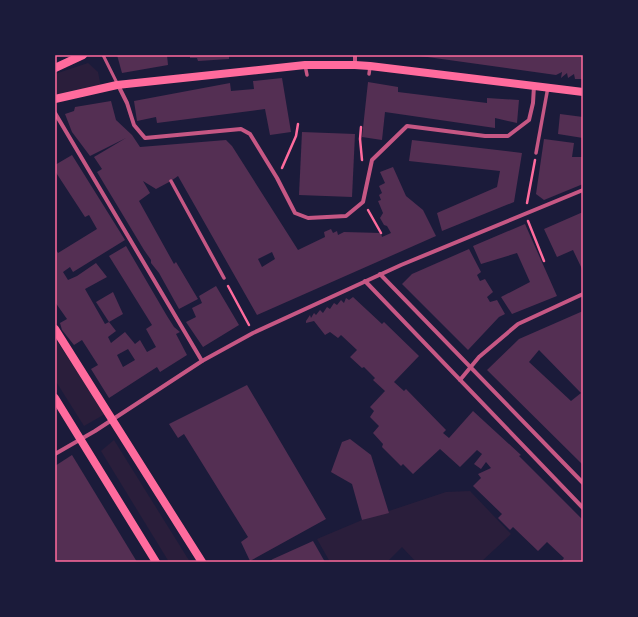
<svg xmlns="http://www.w3.org/2000/svg" width="638" height="617" font-family="'Asap Condensed',sans-serif">
<style>
.green{fill:#2a1e3b}
.building{fill:#542f53;fill-rule:evenodd}
.lines{fill:none;stroke-linecap:round;stroke-linejoin:round}
.path{stroke:#ff6b9d;stroke-width:2.5}
.service{stroke:#c65784;stroke-width:3}
.pedestrian{stroke:#c65784;stroke-width:3.5}
.minor{stroke:#c65784;stroke-width:4}
.secondary{stroke:#ff6b9d;stroke-width:8}
.neatline{fill:none;stroke:#ff6b9d;stroke-width:1.5}
</style>
<rect width="100%" height="100%" fill="#1b1b3a"/>
<g class="green">
<polygon points="88,63 98,72 101,87 55,97 55,74"/>
<polygon points="55,338 105,414 84,426 55,380"/>
<polygon points="114,440 190,562 169,562 101,451"/>
<polygon points="470,491 511,534 481,562 416,562 402,547 387,562 330,562 317,539 362,520 446,492"/>
</g>
<g class="building">
<polygon points="117,55 167,55 168,65 122,73"/>
<polygon points="190,55 229,55 229,59 198,61 197,58 190,58"/>
<polygon points="413,55 583,55 583,79 575,79 574,74 568,78 567,73 561,78 562,72 556,75"/>
<polygon points="282,78 291,132 270,135 265,109 157,123 156,117 137,121 134,101 230,83 231,91 254,89 253,81"/>
<polygon points="368,82 398,87 398,92 487,103 487,98 519,100 517,123 495,118 495,128 385,112 382,140 362,137"/>
<path d="M111,101L116,120L132,135L140,147L226,140L232,146L298,250L325,237L324,232L331,229L333,233L337,231L338,235L344,232L381,233L382,237L391,233L387,226L384,225L380,218L383,213L378,201L381,200L379,195L382,193L379,186L385,183L380,172L393,167L406,196L423,210L436,236L257,315L178,176L171,181L156,189L143,181L150,193L139,201L174,264L176,262L198,299L179,309L159,273L151,263V260L144,250L97,172L102,169L94,157L126,138L90,156L72,132L65,114L74,111L75,107ZM272,252L275,259L262,267L258,259Z"/>
<polygon points="560,114 583,117 583,138 558,134"/>
<polygon points="302,132 355,134 352,197 299,195"/>
<polygon points="544,139 574,143 572,157 583,157 583,184 544,200 536,194"/>
<polygon points="412,140 522,153 514,202 442,231 437,213 497,187 500,171 409,161"/>
<path d="M72,155L125,240L73,272L70,267L63,272L68,280L77,276L96,263L107,277L85,289L105,324L109,322L116,331L108,337L111,343L125,332L135,344L140,340L147,352L156,347L146,329L152,325L109,256L126,246L167,316L174,327L180,332L176,334L187,355L160,372L157,367L109,398L91,369L98,365L82,340L74,345L62,330L60,323L67,319L55,302V248L58,253L97,229L89,215L85,217L55,171V165ZM128,349L135,360L123,367L117,355Z"/>
<polygon points="583,212 583,271 573,250 557,257 544,229"/>
<polygon points="525,224 557,296 512,314 501,297 530,282 517,253 481,264 473,246"/>
<polygon points="469,249 481,272 477,275 480,281 485,279 493,292 487,297 490,302 497,300 505,314 499,317 468,350 402,284 412,274"/>
<polygon points="216,286 239,325 203,347 186,322 196,317 192,308 202,303 199,296"/>
<polygon points="113,292 123,314 109,322 96,302"/>
<polygon points="353,297 382,324 384,322 419,356 394,382 404,391 406,389 446,430 443,433 449,438 473,411 521,455 519,456 583,520 583,562 561,562 564,558 547,542 538,551 513,527 510,530 498,518 502,514 473,486 481,478 478,474 491,468 486,462 481,469 474,464 482,454 477,450 460,467 440,449 413,474 403,464 401,466 382,447 383,444 373,433 379,426 370,417 374,411 370,407 385,391 373,380 375,378 364,367 362,368 350,357 357,350 341,335 338,338 330,332 325,335 314,321 306,323 306,321 310,315 311,318 314,313 316,315 320,310 323,313 327,307 330,309 334,303 337,305 341,300 344,303 346,298 349,300"/>
<path d="M583,311V465L487,370L519,339ZM539,350L581,393L571,401L529,362Z"/>
<polygon points="247,385 326,519 250,561 241,542 248,537 184,434 178,438 169,424"/>
<polygon points="350,439 371,455 389,513 362,520 352,484 331,472 342,442"/>
<polygon points="72,455 103,506 137,562 57,562 55,559 55,466"/>
<polygon points="313,541 325,562 268,562 273,559"/>
</g>
<g class="lines">
<g class="path">
<polyline points="361,127 360,139 362,160"/>
<polyline points="282,168 296,136 298,124"/>
<polyline points="527,203 535,160"/>
<polyline points="368,210 381,233"/>
<polyline points="528,221 544,261"/>
<polyline points="228,286 249,325"/>
</g>
<polyline class="service" points="103,55 117,83"/>
<g class="pedestrian">
<polyline points="305,65 307,75"/>
<polyline points="369,74 370,67"/>
<polyline points="536,153 548,87"/>
<polyline points="171,181 224,278"/>
</g>
<g class="minor">
<polyline points="355,55 355,65"/>
<polyline points="118,85 127,103 134,125 145,138 241,129 250,134 277,178 295,213 308,218 346,216 363,202 372,160 407,126 485,136 508,136 529,120 533,103 534,86"/>
<polyline points="55,113 202,361"/>
<polyline points="380,274 583,483"/>
<polyline points="365,281 583,508"/>
<polyline points="460,380 479,357 518,324 583,294"/>
<polyline points="55,454 95,431 202,361 253,333 401,265 583,190"/>
</g>
<g class="secondary">
<polyline points="55,68 83,55"/>
<polyline points="55,99 117,85 305,65 355,65 370,66 583,92"/>
<polyline points="55,329 202,562"/>
<polyline points="55,398 156,562"/>
</g>
</g>
<rect width="638" height="617" fill="none" stroke="#1b1b3a" stroke-width="112"/>
<rect x="56" y="56" width="526" height="505" class="neatline"/>
</svg>
